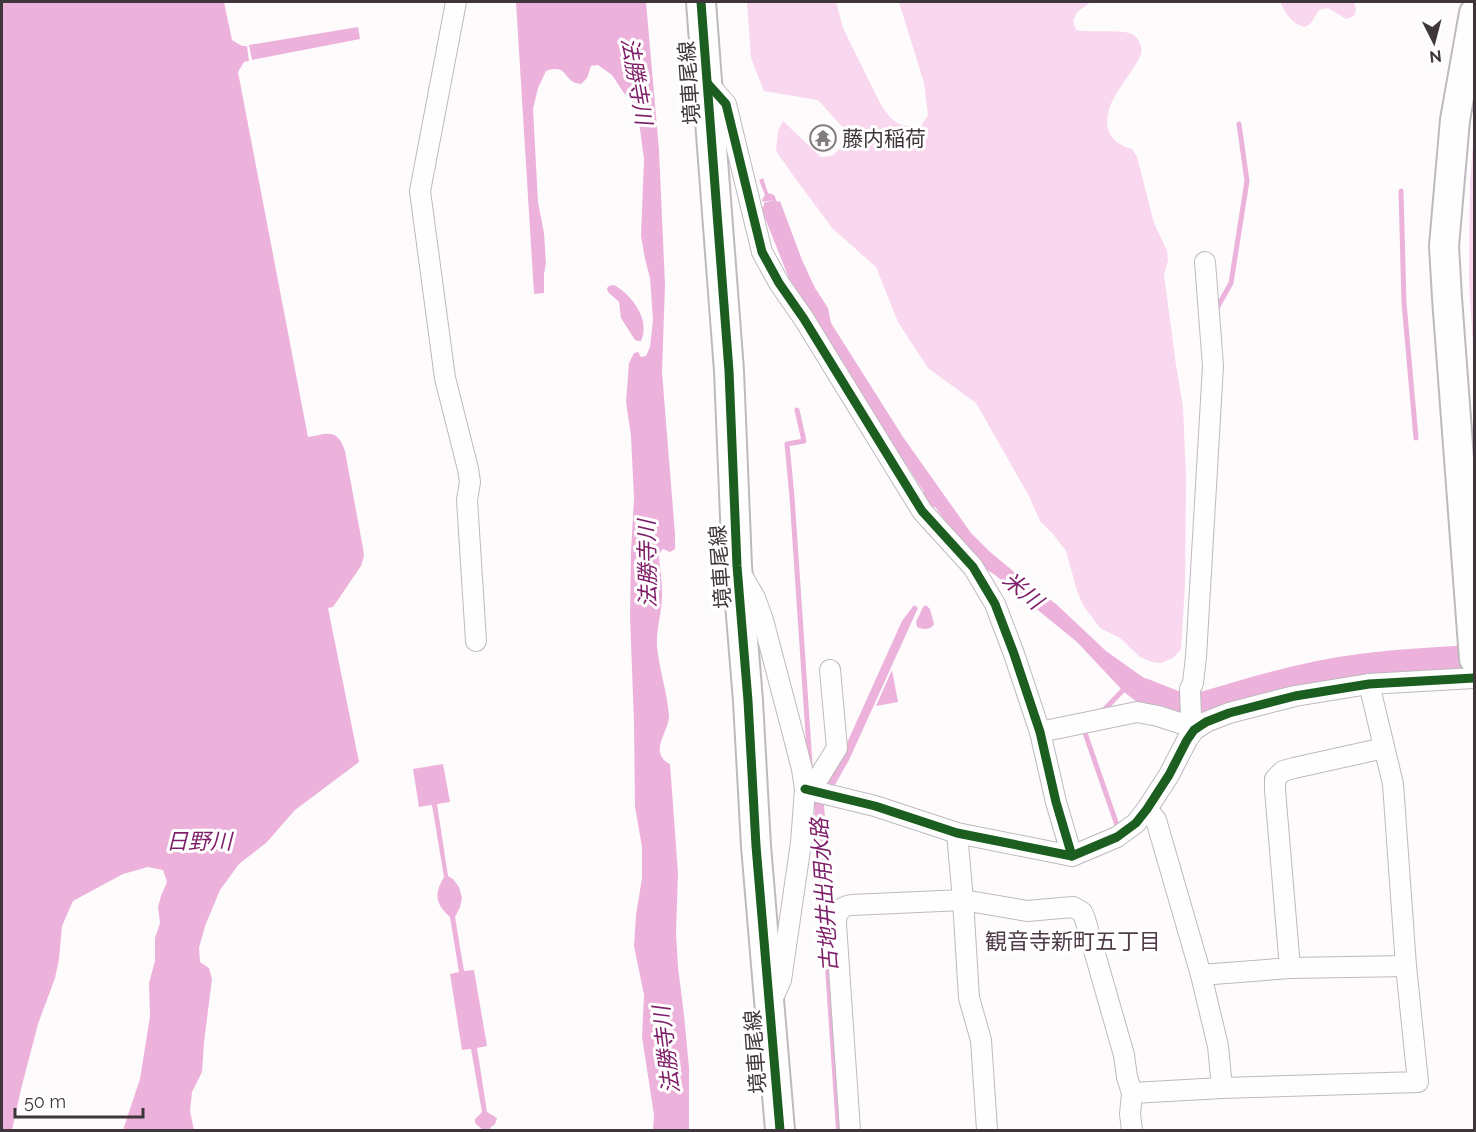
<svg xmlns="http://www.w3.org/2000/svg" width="1476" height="1132" font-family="Raleway,'Noto Sans JP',sans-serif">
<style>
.green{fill:#f9d7ee}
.water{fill:#ecb2db}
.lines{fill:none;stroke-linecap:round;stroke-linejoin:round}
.stream{stroke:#ecb2db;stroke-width:5}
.street-casing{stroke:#bfb9bd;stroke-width:22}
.secondary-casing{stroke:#bfb9bd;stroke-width:32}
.street{stroke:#fffeff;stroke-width:20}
.secondary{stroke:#fffeff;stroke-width:28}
.cycleway-casing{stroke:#fff;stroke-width:13}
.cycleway{stroke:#1b5e20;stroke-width:9}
.labels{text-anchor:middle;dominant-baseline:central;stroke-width:6;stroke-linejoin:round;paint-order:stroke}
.street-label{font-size:21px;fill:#3f363c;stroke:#fff}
.poi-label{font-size:21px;fill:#3f363c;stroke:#fff;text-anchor:start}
.water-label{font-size:22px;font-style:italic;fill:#7e1e68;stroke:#fff}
.neighbourhood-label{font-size:22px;fill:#4e3c48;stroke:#fff}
</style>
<rect width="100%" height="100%" fill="#fefbfd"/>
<g class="green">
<path d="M747,2H836L843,28L881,105C892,122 900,129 921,126L928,115L924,83L899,2H1091L1077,12L1073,21L1076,30C1091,33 1121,29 1132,34C1139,38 1143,47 1141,54C1139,60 1135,65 1132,70C1121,87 1103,108 1108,129C1111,140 1121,146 1132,149L1137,157L1154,223L1167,251L1168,261L1164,275L1176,365L1183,407L1186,476L1185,586L1181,649L1173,658L1161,663L1152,662L1140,657L1120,638L1100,628L1083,605L1077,591L1066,551L1053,534L1040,521L1029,496L976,403L928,368L898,322L876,267L833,229L792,174L776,151L778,131L783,121L821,157L832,156L847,142L845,130L818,100L764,91L751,58Z"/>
<path d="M1280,2H1354L1356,10L1354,16L1346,19L1328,8L1319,10L1311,23L1305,27C1290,23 1287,14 1280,2Z"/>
<polygon points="1474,129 1474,362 1469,282 1470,184"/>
</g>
<g class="water">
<path d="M2,2H224L232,40L242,46H247L249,61L244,62L238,72L308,437C327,434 337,427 345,451L363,548L364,556L361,566L333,607L328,608L359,762L295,810L266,843L239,864L220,890L205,926L199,948L200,962L209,968L212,979L204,1042L202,1072L192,1092L190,1111L194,1130H123L140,1079L150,1016L149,983L155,961V938L160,923L158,907L161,896L167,882L163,870L148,867L123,874L73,901L62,926L59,959L55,978L38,1024L21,1089L12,1130H2Z"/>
<path d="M516,2H646L659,150L665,285L662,372L675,534V549L670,552L663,549L659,554C659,566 662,578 662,591C663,609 656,628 657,646C659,668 667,692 669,715C670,731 647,752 670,764L678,873L676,933L678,967L684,1015L689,1068V1130H653L654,1115L642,1037L644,995L634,946L636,915L642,878V847L635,807L634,722L630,617L631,552L634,498L631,436L626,402L629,363L634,353L638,352L641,357L646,356L650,347L653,320L650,278L645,259L641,236L644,159L639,122L634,103L624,93L612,75L598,65L591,66L587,78L581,84C562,83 570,63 546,71L538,88L533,109L538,202L544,233L546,263L544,274V293L534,294Z"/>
<polygon points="358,27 360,39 252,60 249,45"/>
<path d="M763,178L768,193L774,195L777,202L780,201L802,260L815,288L828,308L831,323L903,437L971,533L990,552L1030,585L1056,604L1106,651L1144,678L1148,679L1186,694L1197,693C1250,677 1304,661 1359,654C1397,649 1436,647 1474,645V668L1388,675L1200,717L1145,708L1124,692L1077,642L995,575L974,561L935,507H928L922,496L924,492L813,320L800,306L761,208L764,206V203L774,200L763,202L762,200L765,195L759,180Z"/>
<path d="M614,285C632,295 651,320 641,341H638L635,340L621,318L619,302L608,292L607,288L609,286Z"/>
<polygon points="914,605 918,608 849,760 824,804 845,1130 836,1130 814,805 824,782 842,754 902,621"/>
<path d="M926,605L930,609L934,624C931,630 923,630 917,627L916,622L923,607Z"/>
<polygon points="892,670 898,702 876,706"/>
<path d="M443,764L450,802L437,804L448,876L453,879L459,887L462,898L460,907L455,917L464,971L474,970L487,1046L477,1048L487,1112L497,1118L495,1124L490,1128V1130H483L475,1123V1119L482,1112L471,1049L462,1050L450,974L459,972L450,917C435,904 434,894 444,877L432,805L419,807L413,769Z"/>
</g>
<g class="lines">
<g class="stream">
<polyline points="1401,191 1404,303 1416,438"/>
<polyline points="1217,308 1231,283 1247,181 1239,124"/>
<polyline points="797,410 804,441 787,444 792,497 810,764"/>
<polyline points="1100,714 1127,686"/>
<polyline points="1085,729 1084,730 1118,828"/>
</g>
<g class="street-casing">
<g id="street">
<polyline points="456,2 420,191 445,378 468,469 470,482 467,500 476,641"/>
<polyline points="708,84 726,104 762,252 779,283 804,319 922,511 973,567 995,604 1014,654 1040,732 1056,802 1072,856"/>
<polyline points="740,572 755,598 763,620 793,734 802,769 805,789 801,843 781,980 772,1000"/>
<polyline points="1369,684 1393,784 1406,966"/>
<polyline points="1194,730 1189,726 1191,717 1190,689 1193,683 1196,657 1213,366 1205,262"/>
<polyline points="1040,732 1137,712 1158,716 1189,726"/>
<polyline points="805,789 875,806 957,833 1072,856 1117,837 1136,823 1147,809 1169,775 1187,740 1194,730 1206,722 1229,713 1295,696 1369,684 1474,678"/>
<polyline points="811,790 837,748 830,670"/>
<polyline points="1147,809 1156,820 1201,975 1218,1046 1222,1088"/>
<polyline points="957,833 963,900 969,998 981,1040 987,1130"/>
<polyline points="1201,975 1290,968 1275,790 1275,779 1283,771 1294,768 1384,748"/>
<polyline points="1132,1093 1222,1088 1418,1082 1406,966 1290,968"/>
<path d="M850,1130L836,924C836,913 840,907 851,905L963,900L1027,911L1073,907L1082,912L1085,919L1124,1055L1127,1077L1132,1093L1130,1114L1132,1130"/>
</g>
</g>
<g class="secondary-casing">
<g id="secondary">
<polyline points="701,2 729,371 737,566 748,701 756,846 780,1130"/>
<polyline points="1474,13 1455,120 1444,246 1447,298 1474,659"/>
</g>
</g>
<use href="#street" class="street"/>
<use href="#secondary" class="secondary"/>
<g class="cycleway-casing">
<g id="cycleway">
<polyline points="701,2 729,371 737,566 748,701 756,846 780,1130"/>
<polyline points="708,84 726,104 762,252 779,283 804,319 922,511 973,567 995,604 1014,654 1040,732 1056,802 1072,856"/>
<polyline points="805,789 875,806 957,833 1072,856 1117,837 1136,823 1147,809 1169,775 1187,740 1194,730 1206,722 1229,713 1295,696 1369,684 1474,678"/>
</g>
</g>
<use href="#cycleway" class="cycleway"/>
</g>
<defs>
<g id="temple-ring" transform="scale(1.35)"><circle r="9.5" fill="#fff" stroke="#827b80" stroke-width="1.5"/><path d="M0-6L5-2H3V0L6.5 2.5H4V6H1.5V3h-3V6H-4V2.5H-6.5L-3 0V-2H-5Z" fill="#827b80"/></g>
</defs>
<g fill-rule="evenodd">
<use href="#temple-ring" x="823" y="138"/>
</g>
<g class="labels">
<g class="street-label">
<text transform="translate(689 83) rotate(-94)">境車尾線</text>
<text transform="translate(720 567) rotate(-94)">境車尾線</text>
<text transform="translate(755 1052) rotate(-94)">境車尾線</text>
</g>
<g class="poi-label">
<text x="842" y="138">藤内稲荷</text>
</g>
<g class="water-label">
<text transform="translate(637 81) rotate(80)">法勝寺川</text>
<text transform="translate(647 564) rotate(-91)">法勝寺川</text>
<text transform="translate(1023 590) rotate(40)">米川</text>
<text x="199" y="841">日野川</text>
<text transform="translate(824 895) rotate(-94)">古地井出用水路</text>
<text transform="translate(666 1050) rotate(-97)">法勝寺川</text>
</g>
<g class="neighbourhood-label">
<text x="1073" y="941">観音寺新町五丁目</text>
</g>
</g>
<rect width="1476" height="1132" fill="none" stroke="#3f363c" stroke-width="6"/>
<g transform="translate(1434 42) rotate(174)" stroke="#ffffff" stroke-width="4.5" paint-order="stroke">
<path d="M0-4.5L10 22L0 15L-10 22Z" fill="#3f363c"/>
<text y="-9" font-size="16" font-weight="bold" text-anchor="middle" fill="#3f363c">N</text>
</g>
<path d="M15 1108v9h128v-9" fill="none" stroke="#3f363c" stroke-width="3"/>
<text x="24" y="1108" font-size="18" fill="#3f363c" stroke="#ffffff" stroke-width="4.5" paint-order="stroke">50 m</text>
</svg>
